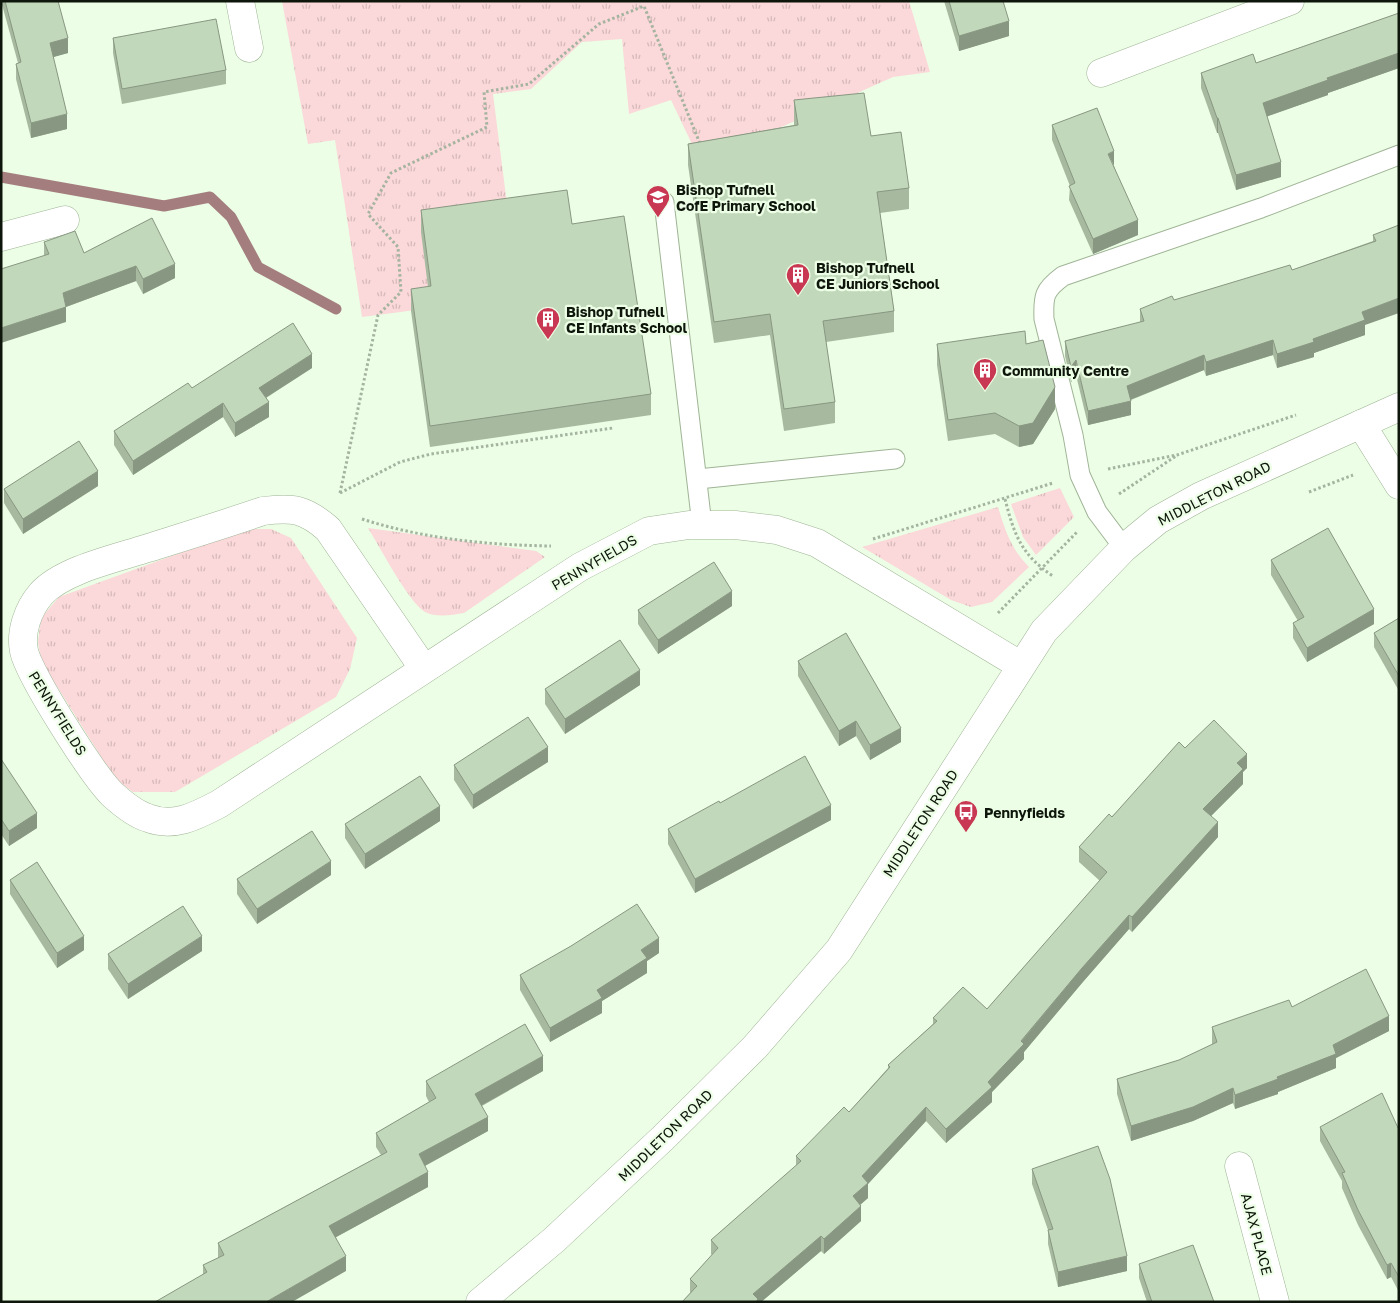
<svg xmlns="http://www.w3.org/2000/svg" width="1400" height="1303" font-family="'Golos Text',sans-serif">
<style>
.grass{fill:url(#grass-tufts)}
.lines{fill:none;stroke-linecap:round;stroke-linejoin:round}
.stream{stroke:#a47e7e;stroke-width:11}
.lane-casing{stroke:#9fb496;stroke-width:21}
.street-casing{stroke:#9fb496;stroke-width:29}
.secondary-casing{stroke:#9fb496;stroke-width:29}
.path{stroke:#a5b4a0;stroke-width:3;stroke-dasharray:2.5 2.5;stroke-linecap:butt}
.lane{stroke:#fff;stroke-width:19}
.street{stroke:#fff;stroke-width:28}
.secondary{stroke:#fff;stroke-width:28}
.wall{fill:#a7baa0}
.shaded-wall{fill:#889782}
.building{fill:#c2d8ba;stroke:#889782}
.labels{text-anchor:middle;dominant-baseline:central;stroke-width:4.5;stroke-linejoin:round;paint-order:stroke}
.poi-label{font-size:14px;font-weight:bold;fill:#0e160b;stroke:#ecfee5;text-anchor:start}
.street-label{font-size:14px;fill:#0e160b;stroke:#ecfee5}
</style>
<defs>
<pattern id="grass-tufts" width="24" height="20" patternUnits="userSpaceOnUse" patternTransform="scale(1.25)"><rect width="24" height="20" fill="#fbd8d9"/><path d="M3 7l-1-3M5 7V3M7 7l1-3M15 17l-1-3M17 17v-4M19 17l1-3" fill="none" stroke="#d6b9b9"/></pattern>
</defs>
<rect width="100%" height="100%" fill="#ecfee5"/>
<g class="grass">
<polygon points="282,1 909,1 930,72 893,77 701,163 671,100 629,114 622,39 582,42 531,89 493,94 509,220 431,308 362,317 335,140 308,144"/>
<polygon points="1060,488 1074,517 1036,555 1023,537 1011,504"/>
<path d="M998,507C1005,530 1011,549 1029,567L992,602L971,607L951,600L862,547Z"/>
<path d="M368,528L536,551L545,557L464,613C452,615 437,618 425,612C409,603 380,547 368,528Z"/>
<polygon points="246,529 271,529 291,538 357,638 350,669 336,697 175,792 133,792 115,779 41,661 38,642 41,618 59,597"/>
</g>
<g class="lines">
<polyline class="stream" points="1,177 164,206 210,197 231,217 258,267 336,309"/>
<g class="lane-casing">
<g id="lane">
<polyline points="664,202 702,525"/>
<polyline points="698,479 895,459"/>
<path d="M1124,548L1097,512L1080,475L1073,435L1044,319C1043,296 1044,290 1063,276L1261,208L1399,155"/>
</g>
</g>
<g class="street-casing">
<g id="street">
<polyline points="240,1 249,48"/>
<polyline points="1101,73 1290,1"/>
<polyline points="1,237 65,220"/>
<polyline points="1361,424 1399,485"/>
<path d="M424,669L328,529C305,509 293,507 263,511C225,524 186,536 148,548C117,558 62,570 41,594C28,609 20,632 24,651C29,675 94,777 113,795C123,804 135,814 148,818C174,828 196,816 219,804L580,567L649,531L689,525H735L777,530L817,543L1020,665"/>
<polyline points="1239,1166 1275,1302"/>
</g>
</g>
<g class="secondary-casing">
<polyline id="secondary" points="480,1302 554,1240 663,1138 755,1047 839,950 1044,631 1124,548 1158,520 1201,496 1399,407"/>
</g>
<g class="path">
<polyline points="1108,469 1177,455 1296,415"/>
<polyline points="1309,492 1353,475"/>
<polyline points="340,493 378,315 401,292 398,247 368,214 391,173 487,127 484,92 529,84 599,24 644,6 701,146"/>
<polyline points="340,493 400,462 431,454 613,428"/>
<polyline points="1119,494 1176,456"/>
<path d="M1005,499C1014,534 1021,555 1053,576"/>
<path d="M362,519C424,539 487,545 551,546"/>
<polyline points="873,539 1053,483"/>
<polyline points="998,613 1077,532"/>
</g>
<use href="#lane" class="lane"/>
<use href="#street" class="street"/>
<use href="#secondary" class="secondary"/>
</g>
<g class="wall">
<polygon points="1,1 58,1 68,53 53,57 67,129 31,138 16,79 16,64 18,63"/>
<polygon points="944,1 1003,1 1009,36 959,51"/>
<polygon points="1399,13 1399,68 1328,93 1328,95 1267,116 1281,177 1236,190 1218,133 1217,133 1201,88 1201,73 1256,63"/>
<polygon points="113,38 226,70 226,84 122,104 113,53"/>
<polygon points="794,100 871,136 909,188 909,209 880,213 894,311 894,332 826,342 835,402 835,423 784,431 770,335 714,343 688,165 688,144 794,125"/>
<polygon points="1052,125 1114,166 1138,235 1093,254 1069,200 1070,186 1052,140"/>
<polygon points="421,210 572,224 651,394 651,415 430,447 411,311 411,289 428,287 421,232"/>
<polygon points="152,218 175,278 143,294 136,281 66,307 66,322 44,255 44,242 84,253"/>
<polygon points="1399,225 1365,325 1365,335 1314,353 1314,357 1277,368 1273,355 1206,376 1204,370 1131,400 1131,415 1088,425 1076,375 1071,382 1065,356 1065,341 1140,323 1140,309 1292,270 1373,241 1373,235"/>
<polygon points="937,344 1026,344 1055,409 1033,444 1019,447 995,434 948,441 937,365"/>
<polygon points="312,368 266,398 269,417 235,437 223,417 133,475 114,445 114,431 192,388"/>
<polygon points="98,486 23,534 4,503 4,489"/>
<polygon points="1271,560 1374,624 1307,662 1293,638 1293,623 1298,621 1271,575"/>
<polygon points="732,606 658,654 638,624 638,610"/>
<polygon points="1399,618 1399,691 1374,647 1374,633"/>
<polygon points="798,661 901,742 870,760 856,736 839,746 798,676"/>
<polygon points="640,685 565,734 545,704 545,689"/>
<polygon points="1185,748 1247,768 1243,772 1243,784 1211,816 1218,837 1132,932 1129,929 1082,983 1024,1052 1024,1059 992,1092 992,1102 946,1143 926,1121 868,1184 868,1198 860,1205 861,1221 824,1254 821,1251 761,1302 682,1302 690,1293 690,1279 712,1255 711,1254 711,1240 796,1166 796,1156 849,1112 888,1068 888,1065 933,1024 933,1018 987,1009 1100,881 1079,862 1079,847"/>
<polygon points="1,759 37,828 9,846 1,834"/>
<polygon points="548,762 473,809 454,780 454,765"/>
<polygon points="720,803 831,820 695,893 668,844 668,829"/>
<polygon points="440,821 365,869 345,838 345,824"/>
<polygon points="331,875 257,924 237,894 237,879"/>
<polygon points="10,880 84,950 57,968 10,894"/>
<polygon points="202,951 128,999 108,969 108,954"/>
<polygon points="659,953 647,961 647,973 602,1001 602,1013 550,1042 520,990 520,975"/>
<polygon points="1292,1007 1389,1031 1336,1058 1336,1068 1278,1092 1278,1094 1235,1109 1233,1103 1193,1121 1131,1141 1117,1094 1117,1079 1179,1060 1212,1045 1212,1027"/>
<polygon points="543,1071 482,1106 488,1131 425,1166 428,1187 336,1237 346,1271 203,1274 203,1265 218,1258 218,1243 381,1155 376,1147 376,1133 429,1102 426,1096 426,1081"/>
<polygon points="1320,1127 1399,1130 1399,1292 1391,1277 1387,1279 1358,1225 1342,1188 1342,1181 1320,1141"/>
<polygon points="1032,1169 1127,1271 1058,1287 1048,1244 1048,1230 1032,1184"/>
<polygon points="1139,1264 1214,1302 1147,1302 1139,1278"/>
</g>
<g class="shaded-wall">
<polygon points="1009,21 1009,36 959,51 959,36"/>
<polygon points="68,38 68,53 50,58 50,43"/>
<polygon points="1399,53 1399,68 1328,93 1328,95 1263,118 1263,103 1327,78"/>
<polygon points="67,114 67,129 31,138 31,123"/>
<rect x="1217" y="118" width="1" height="15"/>
<polygon points="1114,151 1114,166 1108,154"/>
<polygon points="1281,162 1281,177 1236,190 1236,175"/>
<polygon points="1138,220 1138,235 1093,254 1093,239"/>
<polygon points="175,264 175,278 143,294 143,279"/>
<polygon points="136,266 136,281 63,308 63,293"/>
<polygon points="1399,298 1399,313 1365,325 1365,335 1314,353 1314,357 1277,368 1277,354 1313,339 1362,312"/>
<polygon points="66,307 66,322 1,343 1,328"/>
<polygon points="1273,340 1273,355 1206,376 1206,362"/>
<polygon points="312,354 312,368 259,402 259,388"/>
<polygon points="1204,355 1204,370 1127,401 1127,386"/>
<polygon points="1076,360 1076,375 1071,382 1071,367"/>
<polygon points="1055,387 1055,409 1033,444 1019,447 1019,426"/>
<polygon points="1131,401 1131,415 1088,425 1088,411"/>
<polygon points="269,402 269,417 235,437 235,423"/>
<polygon points="223,403 223,417 133,475 133,461"/>
<polygon points="98,471 98,486 23,534 23,519"/>
<polygon points="732,591 732,606 658,654 658,640"/>
<polygon points="1374,609 1374,624 1307,662 1307,648"/>
<polygon points="640,670 640,685 565,734 565,719"/>
<polygon points="856,721 856,736 839,746 839,731"/>
<polygon points="901,728 901,742 870,760 870,745"/>
<polygon points="548,747 548,762 473,809 473,795"/>
<polygon points="1247,754 1247,768 1243,772 1243,784 1203,824 1203,809 1237,763"/>
<polygon points="831,805 831,820 695,893 695,879"/>
<polygon points="440,806 440,821 365,869 365,854"/>
<polygon points="37,813 37,828 9,846 9,831"/>
<polygon points="1218,822 1218,837 1132,932 1132,917"/>
<polygon points="331,861 331,875 257,924 257,909"/>
<polygon points="1129,915 1129,929 1082,983 1024,1052 1024,1059 992,1092 992,1102 946,1143 946,1129 988,1082 1082,968"/>
<polygon points="84,936 84,950 57,968 57,953"/>
<polygon points="202,936 202,951 128,999 128,984"/>
<polygon points="659,938 659,953 647,961 647,973 602,1001 602,1013 550,1042 550,1028 597,990 641,950"/>
<polygon points="1389,1016 1389,1031 1336,1058 1336,1068 1278,1092 1278,1094 1235,1109 1235,1095 1277,1077 1333,1045"/>
<polygon points="543,1056 543,1071 475,1109 475,1094"/>
<polygon points="1233,1088 1233,1103 1193,1121 1131,1141 1131,1126"/>
<polygon points="926,1107 926,1121 868,1184 868,1198 853,1211 853,1196 862,1176"/>
<polygon points="488,1117 488,1131 419,1169 419,1154"/>
<polygon points="428,1172 428,1187 329,1241 329,1226"/>
<polygon points="861,1206 861,1221 824,1254 824,1239"/>
<polygon points="821,1236 821,1251 761,1302 753,1302 753,1294"/>
<polygon points="346,1256 346,1271 292,1302 266,1302"/>
<polygon points="1127,1256 1127,1271 1058,1287 1058,1272"/>
<polygon points="1391,1263 1391,1277 1387,1279 1387,1265"/>
</g>
<g class="building">
<polygon points="5,1 58,1 68,38 50,43 67,114 31,123 16,64 21,62"/>
<polygon points="949,1 1003,1 1009,21 959,36"/>
<polygon points="1399,13 1399,53 1327,78 1328,80 1263,103 1281,162 1236,175 1218,118 1217,118 1201,73 1253,54 1256,63"/>
<polygon points="216,19 226,70 122,89 113,38"/>
<polygon points="864,93 871,136 901,132 909,188 877,192 894,311 823,321 835,402 784,409 770,314 714,322 688,144 798,125 794,100"/>
<polygon points="1097,108 1114,151 1108,154 1138,220 1093,239 1069,186 1075,183 1052,125"/>
<polygon points="567,190 572,224 624,216 651,394 430,426 411,289 431,286 421,210"/>
<polygon points="152,218 175,264 143,279 136,266 63,293 66,307 1,328 1,269 49,254 44,242 75,231 84,253"/>
<polygon points="1399,225 1399,298 1362,312 1365,320 1313,339 1314,342 1277,354 1273,340 1206,362 1204,355 1127,386 1131,401 1088,411 1076,360 1071,367 1065,341 1144,321 1140,309 1172,296 1174,300 1290,265 1292,270 1376,241 1373,235"/>
<polygon points="293,323 312,354 259,388 269,402 235,423 223,403 133,461 114,431 188,383 192,388"/>
<polygon points="1025,331 1026,344 1043,340 1055,387 1033,423 1019,426 995,413 948,420 937,344"/>
<polygon points="79,441 98,471 23,519 4,489"/>
<polygon points="1328,528 1374,609 1307,648 1293,623 1304,617 1271,560"/>
<polygon points="714,562 732,591 658,640 638,610"/>
<polygon points="1399,618 1399,676 1374,633"/>
<polygon points="846,633 901,728 870,745 856,721 839,731 798,661"/>
<polygon points="620,640 640,670 565,719 545,689"/>
<polygon points="528,717 548,747 473,795 454,765"/>
<polygon points="1214,720 1247,754 1237,763 1243,769 1203,809 1218,822 1132,917 1129,915 1082,968 1021,1041 1024,1044 988,1082 992,1087 946,1129 926,1107 862,1176 868,1183 853,1196 861,1206 824,1239 821,1236 753,1294 758,1299 756,1302 682,1302 697,1286 690,1279 718,1248 711,1240 801,1161 796,1156 844,1107 849,1112 890,1067 888,1065 937,1021 933,1018 963,987 987,1009 1107,872 1079,847 1109,814 1112,817 1179,742 1185,748"/>
<polygon points="805,756 831,805 695,879 668,829 719,801 720,803"/>
<polygon points="1,759 37,813 9,831 1,819"/>
<polygon points="420,776 440,806 365,854 345,824"/>
<polygon points="312,831 331,861 257,909 237,879"/>
<polygon points="37,862 84,936 57,953 10,880"/>
<polygon points="637,904 659,938 641,950 647,958 597,990 602,998 550,1028 520,975 571,946"/>
<polygon points="183,906 202,936 128,984 108,954"/>
<polygon points="1366,969 1389,1016 1333,1045 1336,1054 1277,1077 1278,1079 1235,1095 1233,1088 1193,1107 1131,1126 1117,1079 1179,1060 1217,1042 1212,1027 1289,1000 1292,1007"/>
<polygon points="525,1024 543,1056 475,1094 488,1117 419,1154 428,1172 329,1226 346,1256 266,1302 155,1302 207,1272 203,1265 224,1255 218,1243 387,1152 376,1133 436,1098 426,1081"/>
<polygon points="1382,1093 1399,1130 1399,1277 1391,1263 1387,1265 1358,1210 1342,1173 1345,1172 1320,1127"/>
<polygon points="1098,1146 1110,1179 1127,1256 1058,1272 1048,1230 1053,1229 1032,1169"/>
<polygon points="1193,1245 1214,1302 1152,1302 1139,1264"/>
</g>
<defs>
<g id="school-pin" transform="scale(1.25)"><path d="M0 17L-7.5 6A9.5 9.5 0 1 1 7.5 6Z" fill="#c93853" stroke="#ecfee5"/><path d="M0-5L7-2L0 1L-7-2ZM-4 1L0 2.5L4 1V4Q0 6-4 4Z" fill="#fff"/></g>
<g id="building-pin" transform="scale(1.25)"><path d="M0 17L-7.5 6A9.5 9.5 0 1 1 7.5 6Z" fill="#c93853" stroke="#ecfee5"/><path d="M-4-6H4V6H1V3H-1V6H-4ZM-2.5-4.3h1.7v1.8h-1.7ZM.8-4.3h1.7v1.8H.8ZM-2.5-1h1.7V.8h-1.7ZM.8-1h1.7V.8H.8Z" fill="#fff"/></g>
<g id="bus-pin" transform="scale(1.25)"><path d="M0 17L-7.5 6A9.5 9.5 0 1 1 7.5 6Z" fill="#c93853" stroke="#ecfee5"/><path d="M-5-6H5V4H4V6H2V4H-2V6H-4V4H-5ZM-3.5-4V0h7V-4ZM-3.5 1.2v1.5H-2V1.2ZM2 1.2v1.5H3.5V1.2Z" fill="#fff"/></g>
</defs>
<g fill-rule="evenodd">
<use href="#school-pin" x="658" y="197"/>
<use href="#building-pin" x="798" y="275"/>
<use href="#building-pin" x="548" y="319"/>
<use href="#building-pin" x="985" y="370"/>
<use href="#bus-pin" x="966" y="812"/>
</g>
<g class="labels">
<g class="poi-label">
<text x="676" y="189">Bishop Tufnell<tspan x="676" dy="16">CofE Primary School</tspan></text>
<text x="816" y="267">Bishop Tufnell<tspan x="816" dy="16">CE Juniors School</tspan></text>
<text x="566" y="311">Bishop Tufnell<tspan x="566" dy="16">CE Infants School</tspan></text>
<text x="1002" y="370">Community Centre</text>
<text x="984" y="812">Pennyfields</text>
</g>
<g class="street-label">
<text transform="translate(1214 493) rotate(-27)">MIDDLETON ROAD</text>
<text transform="translate(594 562) rotate(-30)">PENNYFIELDS</text>
<text transform="translate(58 713) rotate(58)">PENNYFIELDS</text>
<text transform="translate(920 823) rotate(-57)">MIDDLETON ROAD</text>
<text transform="translate(665 1135) rotate(-44)">MIDDLETON ROAD</text>
<text transform="translate(1257 1234) rotate(75)">AJAX PLACE</text>
</g>
</g>
<rect width="1400" height="1303" fill="none" stroke="#0e160b" stroke-width="5"/>
</svg>
